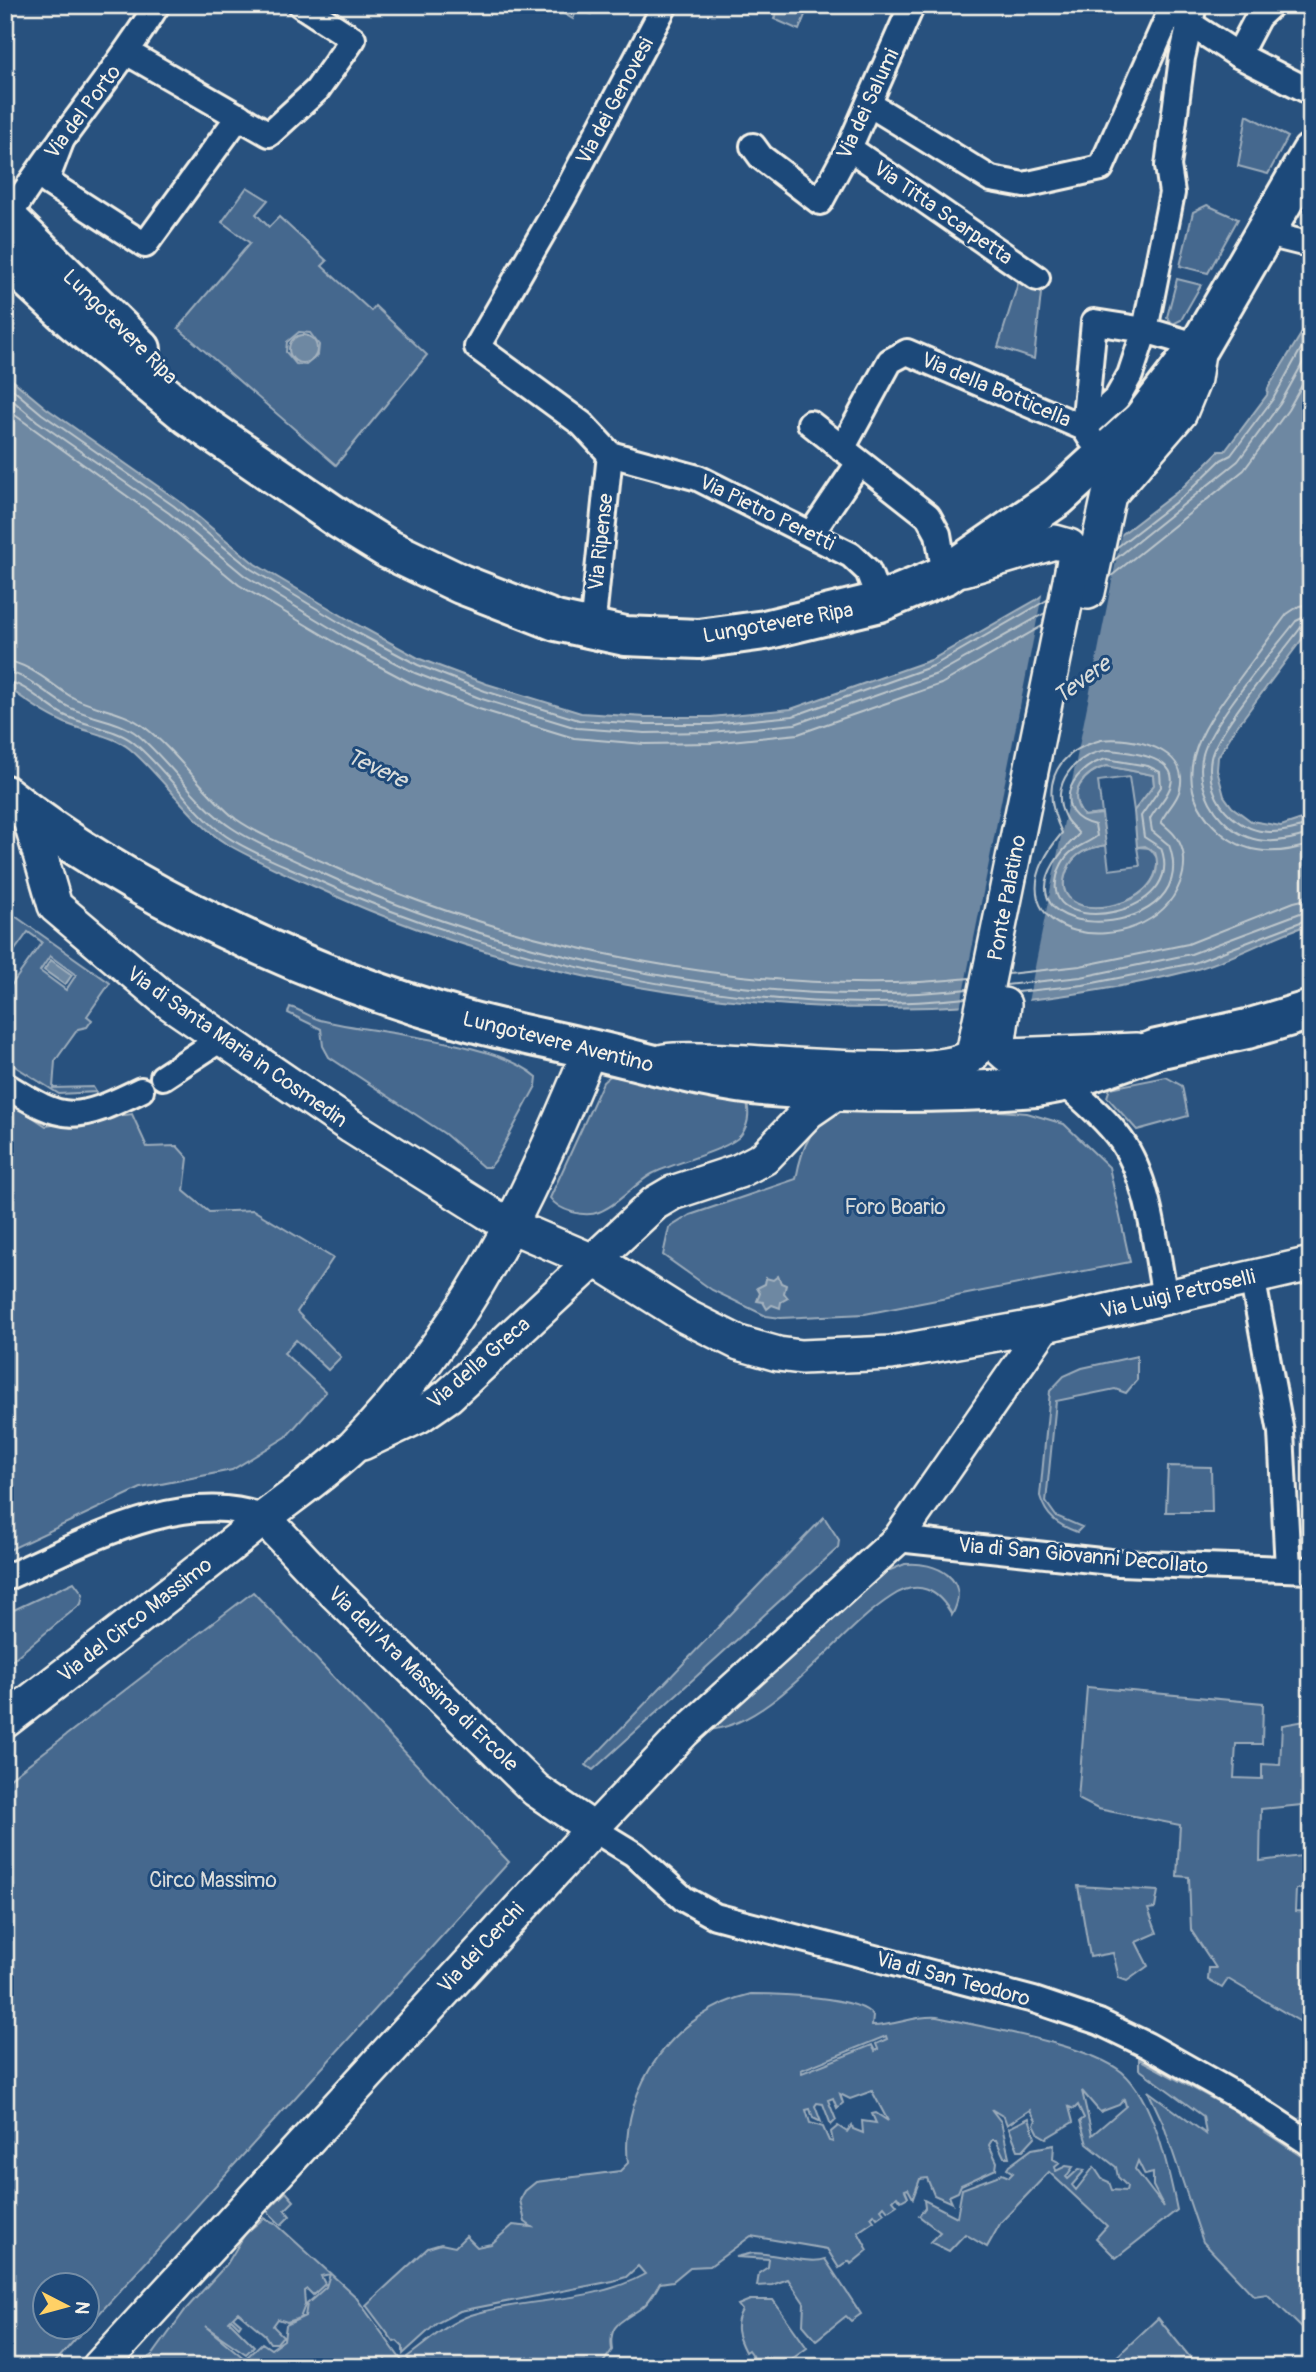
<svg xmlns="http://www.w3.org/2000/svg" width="1316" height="2372" font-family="Pangolin,sans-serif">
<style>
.green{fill:#45688e;stroke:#9cacbb;stroke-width:2;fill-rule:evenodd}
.water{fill:#6e88a2;stroke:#a4b2be;stroke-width:2;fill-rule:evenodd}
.pier{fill:#28517e}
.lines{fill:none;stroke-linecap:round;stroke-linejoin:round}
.shore{stroke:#bec7cc;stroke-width:2}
.minor-casing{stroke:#f4f1e8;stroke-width:30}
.tertiary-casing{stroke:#f4f1e8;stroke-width:35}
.secondary-casing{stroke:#f4f1e8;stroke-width:38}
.primary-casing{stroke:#f4f1e8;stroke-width:44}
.minor{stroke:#1f4a7a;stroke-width:24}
.tertiary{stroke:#1f4a7a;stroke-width:30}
.secondary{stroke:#1f4a7a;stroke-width:33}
.primary{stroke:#1f4a7a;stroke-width:38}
.labels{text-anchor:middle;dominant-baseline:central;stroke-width:6;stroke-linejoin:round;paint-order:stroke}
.street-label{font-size:21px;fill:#f4f1e8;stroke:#1f4a7a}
.park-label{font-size:21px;fill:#dadcda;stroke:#1f4a7a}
.water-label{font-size:23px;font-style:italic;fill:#d9dcda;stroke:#1f4a7a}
</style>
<rect width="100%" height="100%" fill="#28517e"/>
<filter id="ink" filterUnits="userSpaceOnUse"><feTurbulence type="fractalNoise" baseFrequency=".0143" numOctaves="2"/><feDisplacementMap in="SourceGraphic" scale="14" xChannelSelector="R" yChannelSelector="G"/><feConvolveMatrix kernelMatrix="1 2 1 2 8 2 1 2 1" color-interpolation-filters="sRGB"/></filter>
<g filter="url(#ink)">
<g class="green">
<polygon points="549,5 596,5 591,14 577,9 573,19"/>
<polygon points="780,5 809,5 799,30 774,19"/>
<polygon points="1247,115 1288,137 1268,174 1238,166"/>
<path d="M247,187L268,200L256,214L269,227L279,217L327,261L322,266L371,311L375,306L427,355L336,465L178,328L250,243L222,222ZM299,332L310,333L319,345L318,355L306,365L296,364L286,352L287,342Z"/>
<polygon points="1207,205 1238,219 1208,273 1180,266 1193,212"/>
<polygon points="1020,277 1041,293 1034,359 998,347"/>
<polygon points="1177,279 1201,285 1181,320 1173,324 1167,317"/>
<path d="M1107,766L1153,775L1154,785L1134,811L1129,777L1098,781L1102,814L1084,816C1065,794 1084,772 1107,766Z"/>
<path d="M1106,845L1109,870L1140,866L1137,847L1150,848L1157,858C1162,915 1043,928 1067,870C1074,852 1089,848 1106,845Z"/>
<path d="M5,909L110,983L87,1016L92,1020L87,1027L78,1029L55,1061L53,1088L93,1087L96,1092L59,1094L5,1060V994L42,942L28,932L5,964ZM50,956L76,975L66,990L40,971Z"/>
<path d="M290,1007C301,1010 310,1017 320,1020C375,1034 495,1040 537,1077L536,1086L495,1161L490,1167H483L445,1134L329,1057L323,1046L321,1029L288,1013Z"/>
<path d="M610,1076L745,1094C749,1108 751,1122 741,1135C729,1150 672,1163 652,1174C634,1184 618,1205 599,1212C585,1218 559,1211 550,1198L603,1082Z"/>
<polygon points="1166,1077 1182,1086 1188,1116 1137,1130 1107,1097 1110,1088"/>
<polygon points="5,1099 46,1126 132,1114 147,1147 177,1146 188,1158 184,1191 209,1212 253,1210 333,1258 297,1312 341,1357 328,1370 296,1340 284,1353 326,1392 286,1437 232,1470 141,1488 5,1552"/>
<path d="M845,1108H959L1027,1113L1064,1124L1109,1167L1130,1262L865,1314L781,1318L766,1316L712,1290L663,1255L669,1228L690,1215L796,1179C802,1146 812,1120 845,1108Z"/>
<path d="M1137,1356V1380L1126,1393L1115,1389L1056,1401L1046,1502L1056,1516L1082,1527L1077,1532C1058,1525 1046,1517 1040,1496L1050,1391L1064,1376L1082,1368Z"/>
<polygon points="1168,1466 1211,1467 1212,1512 1166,1512"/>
<polygon points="824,1517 839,1540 838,1548 593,1770 586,1765"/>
<path d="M905,1564C936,1561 972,1579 952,1615C938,1589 918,1579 891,1597C836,1632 775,1725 708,1730L865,1588L885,1572Z"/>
<polygon points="74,1582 83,1594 81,1604 5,1666 5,1614"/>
<polygon points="253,1592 509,1862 88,2326 88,2284 46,2284 46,2326 87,2326 51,2367 5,2367 5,1782"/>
<polygon points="1087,1687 1263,1703 1262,1744 1236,1744 1234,1778 1262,1779 1262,1764 1280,1765 1282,1725 1311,1720 1307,1787 1311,1788 1311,1804 1261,1809 1260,1861 1310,1855 1311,1889 1296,1889 1295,1911 1311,1912 1311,2028 1228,1979 1222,1988 1208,1980 1209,1968 1216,1968 1191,1930 1189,1877 1177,1876 1180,1825 1098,1809 1078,1799"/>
<polygon points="1078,1886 1158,1891 1155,1908 1148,1909 1157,1933 1136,1942 1148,1966 1127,1981 1119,1978 1113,1953 1090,1957"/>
<path d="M751,1994C774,1994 861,1996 873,2016L872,2026C895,2026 915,2015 937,2017C982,2027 1087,2044 1122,2072C1154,2099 1169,2171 1177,2210L1116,2258L1096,2238L1107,2226L1049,2172L1001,2222L987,2247L965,2234L949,2251L930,2242L940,2232L919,2216L925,2208L924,2200L957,2217L962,2189L1002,2174L1009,2177L1013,2173L1007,2169L1009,2166L1032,2149L1054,2145L1053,2159L1060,2163L1055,2167L1056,2171L1066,2166L1073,2167L1066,2177L1068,2179L1079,2169L1085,2170L1072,2185L1076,2190L1094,2167L1102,2179L1109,2182L1112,2190L1126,2191L1127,2186L1118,2177L1116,2167L1087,2144L1080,2121L1084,2118L1078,2105L1074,2109L1069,2107L1073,2122L1046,2138L1039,2134L1034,2124L1036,2120L1030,2110L1007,2125L1004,2117L991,2109L1001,2122L1009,2157H1004L996,2140H992L989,2145L997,2162L996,2169L961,2185L958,2192L949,2196L952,2203L934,2195L927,2178L920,2179L913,2198L908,2189L905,2190L908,2197L901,2201L897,2196L893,2200L897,2205L888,2211L884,2206L881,2209L884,2213L877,2218L874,2214L871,2217L874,2221L858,2232L868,2250L851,2264L849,2261L839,2268L827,2249L751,2236L710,2266L690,2267L673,2281L660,2283C655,2292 649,2303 640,2309C621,2322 608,2324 612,2350L600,2367H413L407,2357C428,2342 447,2323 471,2315C528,2297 592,2304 645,2274L638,2266L626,2277L613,2281L460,2311L437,2323L403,2354V2347L397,2341L394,2342L366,2305L428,2248L441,2244L455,2247L466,2236L477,2247L491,2244L513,2225L532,2227L525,2222L520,2200L525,2191L536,2182L620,2171L628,2163C619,2087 677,2011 751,1994ZM886,2036L887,2039L876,2044L878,2049L875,2051L872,2045L802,2073L801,2070ZM872,2091L888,2121L876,2113L872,2114L876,2123L862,2121L863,2133L853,2129L852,2125L847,2132L838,2126L831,2132L833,2142L829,2141L823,2127L810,2123L806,2110L810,2109L813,2118L821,2122L815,2106L817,2103L823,2104L831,2125L836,2120L828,2100L833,2098L837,2108L843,2103L840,2094L850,2099ZM1082,2091L1100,2112L1119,2105L1124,2099L1126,2106L1092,2135ZM1138,2161L1145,2175L1153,2173V2186L1164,2207L1135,2169Z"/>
<polygon points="1139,2059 1230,2108 1311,2163 1311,2329 1307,2333 1267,2294 1254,2296 1203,2242 1163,2123 1148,2091 1206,2134 1203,2116 1139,2069"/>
<polygon points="1029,2118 1035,2137 1023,2150 1018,2150 1009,2128"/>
<polygon points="286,2192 294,2201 285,2210 290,2216 281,2225 267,2211"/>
<path d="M264,2218L275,2223L355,2296L402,2361L393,2367H385L388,2364L385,2360L382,2367H280L285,2360L277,2367H132L152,2356L186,2309L227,2264L245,2234ZM330,2274L326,2287L307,2304L305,2316L286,2325L284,2340L271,2349L262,2343L245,2359L205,2326L246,2354L254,2346L229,2321L231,2319L239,2327L241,2324L233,2317L238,2312L264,2334L270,2343H277L283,2336L273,2326L278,2319L287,2322L300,2318L305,2305L304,2291L307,2289L313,2295L325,2284L321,2276Z"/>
<path d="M753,2253C774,2253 809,2265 825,2259L861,2314L851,2321L846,2316L816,2340L803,2325L804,2303L788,2279L772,2285L757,2286L759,2273L768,2267L769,2259L736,2257Z"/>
<path d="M750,2300H773L807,2348L781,2367H749L756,2361L748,2350L745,2352C737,2336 733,2326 742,2310L738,2305Z"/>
<polygon points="1158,2318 1198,2367 1110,2367 1109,2364"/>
</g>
<g class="water">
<path d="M1311,318V627L1235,729L1218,757L1217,770L1224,796L1232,807L1251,821L1281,826L1311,816V924C1271,936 1233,960 1193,970C912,1042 582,1010 320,889C288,875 255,860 225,843C194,824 160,774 130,749C113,735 85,732 65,723C45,714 23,699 5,685V374L46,408L179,501L255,564L356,624L420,659L487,684L581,713L646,717H711L791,709L931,660L1036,600L1181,489L1219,451H1225L1267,395L1268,388ZM1107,766L1153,775L1154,785L1134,811L1137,847L1145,846L1155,852C1175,911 1042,931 1067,870C1074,852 1089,848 1106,845L1102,814L1084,816C1065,794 1084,772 1107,766Z"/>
<circle cx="303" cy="349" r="14"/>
<polygon points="51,960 72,975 65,985 44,970"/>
<polygon points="778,1276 781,1283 786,1285 784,1293 788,1298 781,1302 780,1308 772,1305 767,1309 763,1302 757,1301 760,1293 757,1288 765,1284 766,1278 773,1280"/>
</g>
<polygon class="pier" points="1122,531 1028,1002 960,1009 1043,590"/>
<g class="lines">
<g class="shore">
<polyline points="5,383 42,414 174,506 251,569 352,630 418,665 485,691 579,720 645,724 711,724 793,716 933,666 1047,600"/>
<polyline points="5,394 37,421 169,513 245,576 347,638 415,673 482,699 577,728 645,733 711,732 795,724 937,674 1045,613"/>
<polyline points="5,408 163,522 239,585 343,647 411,683 479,709 574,738 645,744 711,743 798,734 941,684 1042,626"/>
<polyline points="1116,548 1186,494 1221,460 1231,455 1273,399 1311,331"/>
<polyline points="1113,561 1238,461 1280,404 1311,348"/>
<polyline points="1110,577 1244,470 1288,410 1311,369"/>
<path d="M1311,604L1299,606L1287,614C1270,637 1253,660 1236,683C1201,730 1164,782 1220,832C1247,856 1279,855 1311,844"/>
<path d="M1311,614L1296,621C1273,651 1212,721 1203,754C1196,780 1209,809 1229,826C1254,847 1283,843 1311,833"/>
<path d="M1311,623L1302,626C1282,654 1217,729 1211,758C1207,779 1215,802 1231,816C1256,838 1282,834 1311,824"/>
<path d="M5,661C27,662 51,684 70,696C92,709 122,710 143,726C178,752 202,792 236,819C260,836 299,851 326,863C513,949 764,1000 970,978"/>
<path d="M5,672C25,673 48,695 65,705C86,718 118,719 138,735C169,761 200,808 232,828C259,846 293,859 322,873C509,959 762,1011 968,989"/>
<path d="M5,681C25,683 46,706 64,715C85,726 115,728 133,742C165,768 193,813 226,836C253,854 287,866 317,880C502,965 762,1020 966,998"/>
<path d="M1101,740C1131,736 1190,748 1180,789C1177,802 1166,810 1161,822C1166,827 1172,831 1176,837C1186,850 1186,868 1180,883C1148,968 972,942 1062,833C1041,790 1050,754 1101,740Z"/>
<path d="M1108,750C1129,752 1187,757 1168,792C1163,802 1155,809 1150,819L1152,831L1169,845C1208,950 959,948 1079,834C1075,828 1068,824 1065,817C1048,785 1076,753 1108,750Z"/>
<path d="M1106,759L1148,766L1160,772L1161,787L1141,816L1144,837L1161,848C1187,916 1048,938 1056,882C1057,874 1061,864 1066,857C1075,846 1087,844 1097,836L1095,825C1050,815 1068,768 1106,759Z"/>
<polyline points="1008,974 1080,966 1188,944 1294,902 1311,898"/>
<polyline points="1006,985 1081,977 1191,954 1311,909"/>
<polyline points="1017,992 1083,985 1194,963 1311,918"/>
</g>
<g class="minor-casing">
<g id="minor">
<polyline points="665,5 564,196 477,347 582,424 610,454 698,478 851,555 868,571 880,602"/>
<polyline points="1194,5 1182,58 1168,166 1172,193 1145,330 1130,375 1117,398 1084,428 1094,322 1145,330 1199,346"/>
<polyline points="1178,16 1238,55 1311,92"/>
<polyline points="128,53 269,134 317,90 353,39 301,5"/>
<polyline points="1238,55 1258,17 1271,5"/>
<polyline points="869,104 991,179 1024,185 1101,168 1171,10"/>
<polyline points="62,139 49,173 49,183 145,245 239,116"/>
<polyline points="753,146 761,157 820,202 849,148 912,5"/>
<polyline points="849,148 1037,278"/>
<path d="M8,218C53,144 112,79 157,5"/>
<polyline points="1283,238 1311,245"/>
<polyline points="810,423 928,516 938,534 945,575"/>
<polyline points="842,449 890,361 907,352 1084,428 1091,439"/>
<polyline points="811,534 859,463"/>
<polyline points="592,630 610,454"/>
<polyline points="163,1077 221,1039"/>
<path d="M1063,1082C1083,1100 1105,1118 1121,1140C1151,1183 1155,1247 1165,1297"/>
<path d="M5,1085C66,1123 75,1122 141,1090"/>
<polyline points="1252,1276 1281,1432 1288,1569"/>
<polyline points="898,1539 1119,1563 1311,1570"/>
<path d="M5,1578C78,1546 184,1485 264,1518"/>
<polyline points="593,1829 634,1854 684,1899 715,1916 1034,2000 1099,2022 1147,2045 1241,2098 1311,2144"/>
</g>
</g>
<g class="tertiary-casing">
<polyline id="tertiary" points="593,1829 685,1732 898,1539 1046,1325"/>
</g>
<g class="secondary-casing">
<g id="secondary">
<polyline points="1088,592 1109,495 1180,413 1194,379 1199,346"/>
<polyline points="28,813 55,906 166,1000 352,1127 487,1212 511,1226 607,1267 685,1316 739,1343 778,1354 801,1357 891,1353 1046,1325 1311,1264"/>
<polyline points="1004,1005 998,1047 1007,1055 1136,1050"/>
<path d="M664,1061C722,1053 943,1087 973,1054L1075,556L1069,546L1055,542L964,569"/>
<polyline points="362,1443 419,1416 448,1396 655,1203 672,1193 739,1171 764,1158 808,1112 840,1090"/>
<path d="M5,1721C90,1655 176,1590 259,1522C290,1497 325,1474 354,1446C467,1330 530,1197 590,1049"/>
<polyline points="99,2367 593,1829 536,1790 332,1590 264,1518"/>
</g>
</g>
<g class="primary-casing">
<g id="primary">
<polyline points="5,216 141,349"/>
<polyline points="5,257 74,321 188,415 341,520 388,549 461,584 556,621 625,636 699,639 765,630 880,602 945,575 1058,497 1142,420 1199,346 1311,153"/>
<path d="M5,795C130,894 309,976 462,1019C504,1031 547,1039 590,1049C651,1063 710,1082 772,1087C857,1094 951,1093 1036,1087L1063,1082L1157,1049L1247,1029L1311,1010"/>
</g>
</g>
<use href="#minor" class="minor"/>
<use href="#tertiary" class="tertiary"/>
<use href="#secondary" class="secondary"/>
<use href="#primary" class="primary"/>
</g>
</g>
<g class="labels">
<g class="street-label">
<text transform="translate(615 101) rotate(-62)">Via dei Genovesi</text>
<text transform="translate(868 104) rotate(-65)">Via dei Salumi</text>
<text transform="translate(83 112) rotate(-53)">Via del Porto</text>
<text transform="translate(943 213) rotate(35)">Via Titta Scarpetta</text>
<text transform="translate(120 327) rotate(45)">Lungotevere Ripa</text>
<text transform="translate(996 390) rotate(23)">Via della Botticella</text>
<text transform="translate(767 513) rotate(26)">Via Pietro Peretti</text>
<text transform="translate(601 542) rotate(-84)">Via Ripense</text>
<text transform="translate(778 623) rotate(-10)">Lungotevere Ripa</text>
<text transform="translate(1007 898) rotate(-79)">Ponte Palatino</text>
<text transform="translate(558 1042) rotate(14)">Lungotevere Aventino</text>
<text transform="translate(237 1047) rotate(35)">Via di Santa Maria in Cosmedin</text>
<text transform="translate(1178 1294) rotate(-13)">Via Luigi Petroselli</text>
<text transform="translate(479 1363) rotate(-41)">Via della Greca</text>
<text transform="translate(1083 1556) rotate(5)">Via di San Giovanni Decollato</text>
<text transform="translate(135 1620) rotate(-38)">Via del Circo Massimo</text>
<text transform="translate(423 1679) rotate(44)">Via dell'Ara Massima di Ercole</text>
<text transform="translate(481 1948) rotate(-47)">Via dei Cerchi</text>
<text transform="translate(953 1979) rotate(15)">Via di San Teodoro</text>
</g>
<g class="park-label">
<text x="895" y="1207">Foro Boario</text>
<text x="213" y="1880">Circo Massimo</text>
</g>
<g class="water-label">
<text transform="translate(1082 680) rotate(-36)">Tevere</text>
<text transform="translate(377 768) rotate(25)">Tevere</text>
</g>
</g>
<rect width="1316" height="2372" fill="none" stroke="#1f4a7a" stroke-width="28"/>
<rect x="14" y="14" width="1288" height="2344" fill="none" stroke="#f4f1e8" stroke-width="2.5" filter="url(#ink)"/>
<g transform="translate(66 2306) rotate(96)"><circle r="33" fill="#1f4a7a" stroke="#748da6" stroke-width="2"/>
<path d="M0-5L12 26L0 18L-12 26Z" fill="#ffd166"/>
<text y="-10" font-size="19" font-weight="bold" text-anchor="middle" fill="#f4f1e8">N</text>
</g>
</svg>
